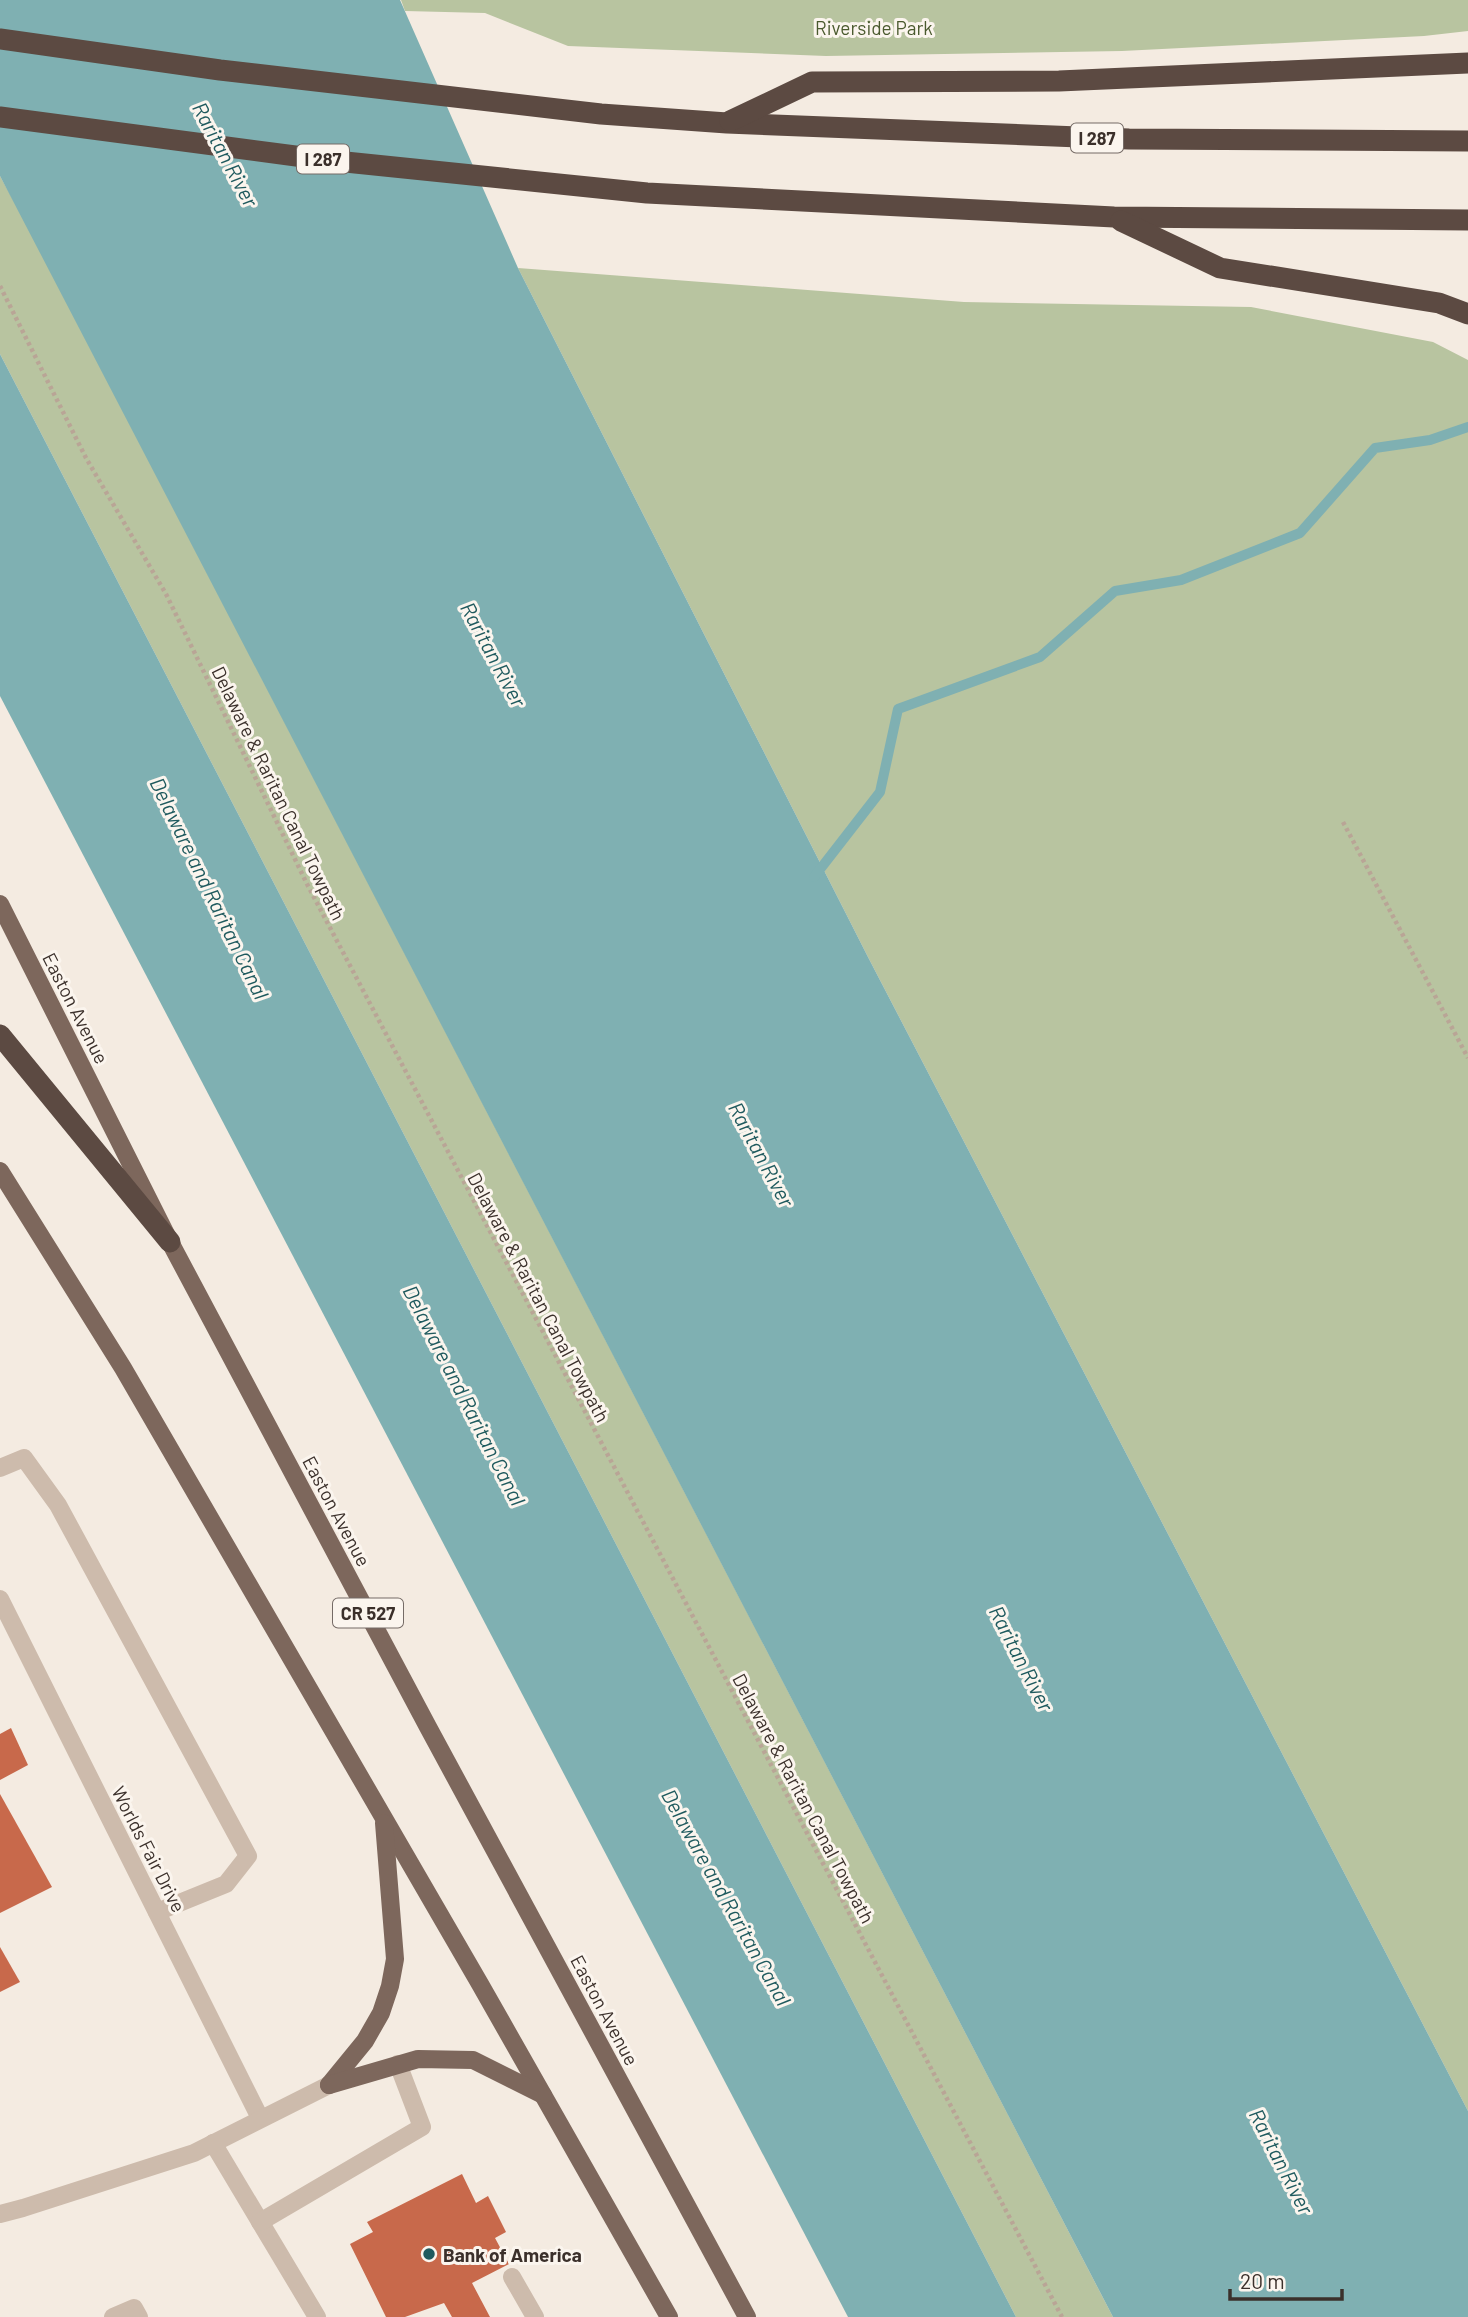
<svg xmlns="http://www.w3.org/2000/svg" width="1468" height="2317" font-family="Barlow,sans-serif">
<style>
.green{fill:#b8c4a0}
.water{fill:#7fb0b2}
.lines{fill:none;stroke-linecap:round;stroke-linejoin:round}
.stream{stroke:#7fb0b2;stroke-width:10}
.building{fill:#c8694b}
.path{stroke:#b9a596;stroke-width:4.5;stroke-dasharray:3.5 3.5;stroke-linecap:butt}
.lane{stroke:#cdbbac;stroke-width:18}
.street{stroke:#cdbbac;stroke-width:18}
.primary{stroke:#7d675c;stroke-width:18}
.highway{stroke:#5c4a42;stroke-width:21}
.poi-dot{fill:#1f5a5e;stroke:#fbf5ee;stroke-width:2.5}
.labels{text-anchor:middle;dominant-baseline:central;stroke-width:6;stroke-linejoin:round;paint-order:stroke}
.shield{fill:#fbf5ee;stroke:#756b66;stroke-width:2}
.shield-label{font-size:18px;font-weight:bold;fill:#3b302b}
.park-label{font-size:19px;fill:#4a5a2e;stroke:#fbf5ee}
.street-label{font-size:19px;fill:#3b302b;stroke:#fbf5ee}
.poi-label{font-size:19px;font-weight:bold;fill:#3b302b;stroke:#fbf5ee;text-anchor:start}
.water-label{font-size:21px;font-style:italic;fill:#1f5a5e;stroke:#fbf5ee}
</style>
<rect width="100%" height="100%" fill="#f4ebe1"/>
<g class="green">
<polygon points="401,0 1468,0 1468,31 1424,36 1122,51 826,56 568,46 485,13 405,11"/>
<polygon points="0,176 16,205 1113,2317 1016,2317 0,354"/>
<polygon points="518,268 964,302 1251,307 1433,342 1468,360 1468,2111 869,959"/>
</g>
<g class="water">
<polygon points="0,0 400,0 518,268 869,959 1468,2111 1468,2317 1113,2317 0,176"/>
<polygon points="0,354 1016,2317 848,2317 0,696"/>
</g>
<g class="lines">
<polyline class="stream" points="814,877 880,792 898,709 1040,657 1115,591 1181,580 1300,533 1375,448 1430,440 1468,427"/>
</g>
<g class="building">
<polygon points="11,1728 28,1765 0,1780 0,1734"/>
<polygon points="0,1794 52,1887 0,1913"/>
<polygon points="0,1947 20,1982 0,1992"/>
<polygon points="462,2174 476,2203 488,2196 506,2232 495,2238 509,2264 472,2283 490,2317 452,2317 444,2303 405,2317 386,2317 350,2244 373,2232 367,2222"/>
</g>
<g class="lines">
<g class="path">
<polyline points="0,286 86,458 166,594 307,884 1062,2317"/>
<polyline points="1343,822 1468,1058"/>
</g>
<g class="lane">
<polyline points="0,1468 24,1458 58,1505 248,1856 226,1884 157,1912"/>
<polyline points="0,1599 260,2118"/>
<polyline points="213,2143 317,2317"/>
<polyline points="260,2222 422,2127 398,2064"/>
<polyline points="512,2277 535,2317"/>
<polyline points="113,2317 134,2308 139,2317"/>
</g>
<polyline class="street" points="0,2214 23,2208 194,2153 329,2085"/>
<g class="primary">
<polyline points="0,904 170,1242 428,1727 747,2317"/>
<polyline points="0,1171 123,1368 480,1984 669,2317"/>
<polyline points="329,2085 365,2041 381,2013 390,1986 395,1959 384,1823"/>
<polyline points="329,2085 418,2059 473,2060 543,2095"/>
</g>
<g class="highway">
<polyline points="0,39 220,70 601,114 727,123 1129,139 1468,141"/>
<polyline points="0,117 326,160 647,193 1114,217 1468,220"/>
<polyline points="730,121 812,82 1059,81 1468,63"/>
<polyline points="1121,221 1220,268 1439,303 1468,314"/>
<polyline points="0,1035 170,1242"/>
</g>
</g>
<circle class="poi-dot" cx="429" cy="2254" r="7"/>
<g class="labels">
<g class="shield">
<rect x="1071" y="123.5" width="52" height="29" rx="5"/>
<rect x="297" y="144.5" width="52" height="29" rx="5"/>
<rect x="333" y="1598.5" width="70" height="29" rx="5"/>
</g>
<g class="shield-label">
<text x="1097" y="138">I 287</text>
<text x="323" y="159">I 287</text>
<text x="368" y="1613">CR 527</text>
</g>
<g class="park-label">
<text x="874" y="27">Riverside Park</text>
</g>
<g class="street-label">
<text transform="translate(279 793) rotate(64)">Delaware &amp; Raritan Canal Towpath</text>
<text transform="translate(76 1008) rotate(63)">Easton Avenue</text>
<text transform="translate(539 1297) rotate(62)">Delaware &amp; Raritan Canal Towpath</text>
<text transform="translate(337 1511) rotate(62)">Easton Avenue</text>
<text transform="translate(804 1798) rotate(62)">Delaware &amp; Raritan Canal Towpath</text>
<text transform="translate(149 1849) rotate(63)">Worlds Fair Drive</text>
<text transform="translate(605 2010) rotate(62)">Easton Avenue</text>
</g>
<g class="poi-label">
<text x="443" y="2254">Bank of America</text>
</g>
<g class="water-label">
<text transform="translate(226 154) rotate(62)">Raritan River</text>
<text transform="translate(494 654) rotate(62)">Raritan River</text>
<text transform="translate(210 888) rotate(64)">Delaware and Raritan Canal</text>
<text transform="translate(762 1154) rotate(62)">Raritan River</text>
<text transform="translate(465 1395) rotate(63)">Delaware and Raritan Canal</text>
<text transform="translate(1022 1658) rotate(63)">Raritan River</text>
<text transform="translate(727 1897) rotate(61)">Delaware and Raritan Canal</text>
<text transform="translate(1282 2161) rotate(63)">Raritan River</text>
</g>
</g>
<path d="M1230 2289v10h112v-10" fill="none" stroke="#3b302b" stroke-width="3.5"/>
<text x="1240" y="2289" font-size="21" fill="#3b302b" stroke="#fbf5ee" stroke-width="5" paint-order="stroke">20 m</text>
</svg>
